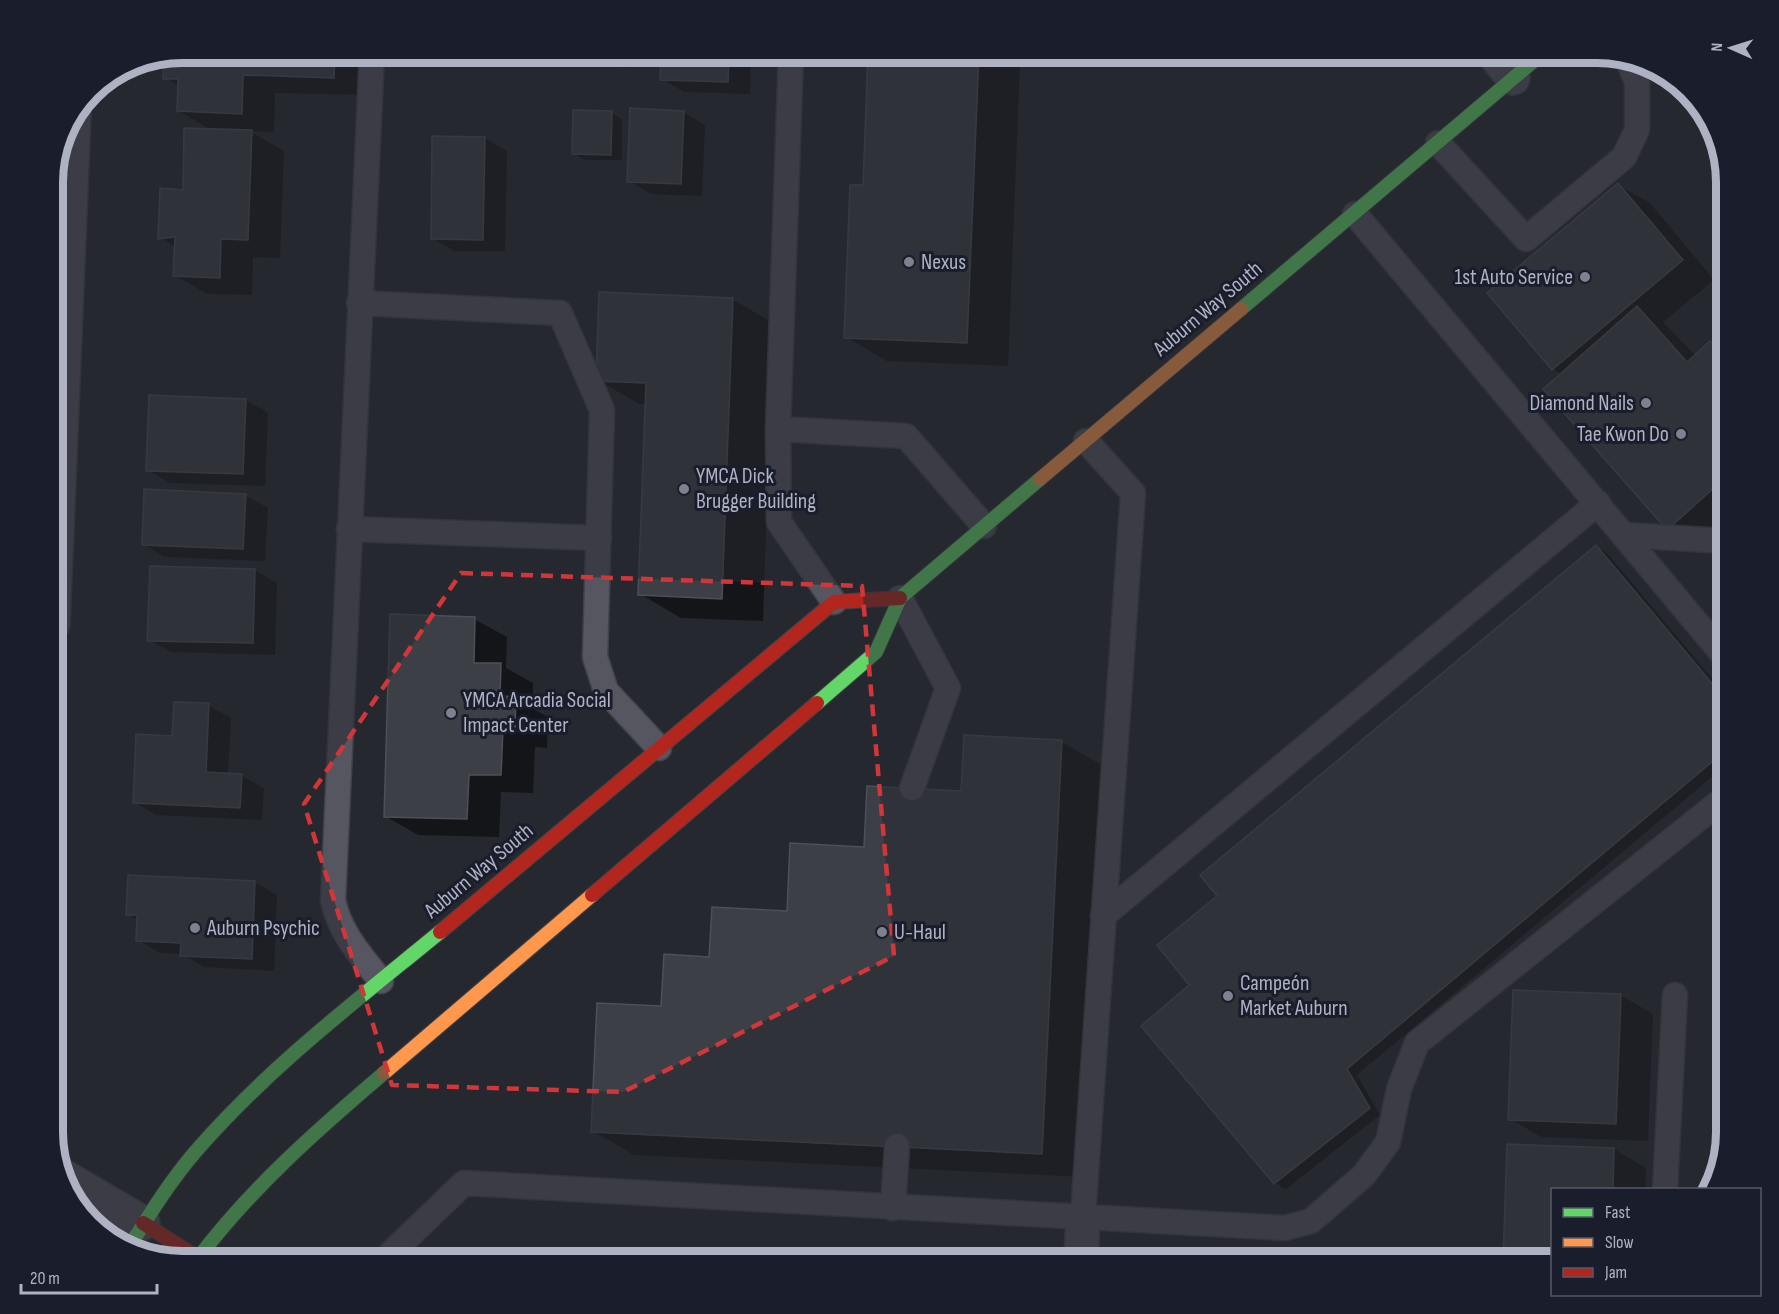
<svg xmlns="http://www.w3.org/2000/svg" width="1779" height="1314" font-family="'Sofia Sans Condensed',sans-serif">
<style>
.shadow{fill:#0007}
.building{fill:#3d3f47;stroke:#4d4f59;stroke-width:1.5}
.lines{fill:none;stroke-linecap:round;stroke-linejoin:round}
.lane-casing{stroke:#42434a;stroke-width:27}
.street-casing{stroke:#42434a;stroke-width:36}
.fast-casing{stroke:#42434a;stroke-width:16}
.slow-casing{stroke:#42434a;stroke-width:16}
.jam-casing{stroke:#42434a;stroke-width:16}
.lane{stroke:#55565f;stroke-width:24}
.street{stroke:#55565f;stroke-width:33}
.fast{stroke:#63d668;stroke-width:14}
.slow{stroke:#ff974d;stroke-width:14}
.jam{stroke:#b3261e;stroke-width:14}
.marked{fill:none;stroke:#d23638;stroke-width:4.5;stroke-dasharray:12 8;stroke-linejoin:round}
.poi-dot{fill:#7e8290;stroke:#1a1d2b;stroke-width:2}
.labels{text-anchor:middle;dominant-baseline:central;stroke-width:6;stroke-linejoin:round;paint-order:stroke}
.poi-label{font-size:22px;fill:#aeb2c3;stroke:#1a1d2b;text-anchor:start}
.street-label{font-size:22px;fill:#aeb2c3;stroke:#1a1d2b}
.rim{fill:none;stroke:#aeb2c3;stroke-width:8}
</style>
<rect width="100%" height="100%" fill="#262830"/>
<g class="shadow">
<polygon points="182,52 368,53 366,95 275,93 274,132 249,131 284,151 280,258 253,257 252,295 207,294 175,275 176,247 160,238 213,131 179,111 180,86 165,78"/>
<polygon points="630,53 629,68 606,66 584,54"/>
<polygon points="663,53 751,53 750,94 684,92 662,79"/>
<polygon points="870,53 1003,53 1020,63 1008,366 887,361 846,337 864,187"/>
<polygon points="683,112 705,125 702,196 651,194 629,181"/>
<polygon points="612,113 622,119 622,160 585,160 574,154"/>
<polygon points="484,138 507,151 505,251 454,251 432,238"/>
<polygon points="1618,185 1650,203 1714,280 1663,322 1696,356 1710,343 1726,352 1726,524 1700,547 1668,529 1562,374 1553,369"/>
<polygon points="732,299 773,323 763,621 681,618 640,594 646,404 639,404 598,380"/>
<polygon points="246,400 268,413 265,486 170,483 148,470"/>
<polygon points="245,495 268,508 265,561 165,557 143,544"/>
<polygon points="1597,547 1607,553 1726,695 1726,765 1357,1075 1380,1115 1286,1189 1275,1183 1191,985 1219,896"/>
<polygon points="254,570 277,583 275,655 171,652 149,640"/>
<polygon points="474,619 507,637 506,668 533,683 533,709 548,717 547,748 535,747 533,793 501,792 499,837 418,835 385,816"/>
<polygon points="208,705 231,718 228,775 241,776 264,788 262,820 156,815 134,802 174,737"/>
<polygon points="966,737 1062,742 1103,766 1083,1177 634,1155 593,1131 663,1007 711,958 789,912 865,848 963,792"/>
<polygon points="255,882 277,895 274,971 204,967 182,954 160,953 138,940 139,921 128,914"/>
<polygon points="1620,995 1653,1014 1648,1141 1542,1137 1510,1119"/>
<polygon points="1724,1012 1726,1013 1726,1084 1721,1081"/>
<polygon points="1509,1145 1614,1149 1646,1168 1645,1190 1552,1190 1552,1261 1504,1261"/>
</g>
<g class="building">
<polygon points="182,52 335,53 334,78 243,75 242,114 177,111 178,79 163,79 164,56"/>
<polygon points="661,53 729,53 728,82 660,80"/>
<polygon points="868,53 979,53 967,343 844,338 850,185 863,185"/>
<polygon points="630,108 684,111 681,184 627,182"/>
<polygon points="573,110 612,111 611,155 572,154"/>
<polygon points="184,128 252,130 248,240 221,239 220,278 173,276 175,237 158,239 160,188 183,190"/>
<polygon points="432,136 485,137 483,240 431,239"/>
<polygon points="1618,183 1683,260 1552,370 1487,293"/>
<polygon points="599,292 733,298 722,599 638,595 646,383 596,381"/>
<polygon points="1637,306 1687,362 1710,341 1726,360 1726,477 1667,530 1543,389"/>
<polygon points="149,395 246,399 243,474 146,471"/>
<polygon points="144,489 246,494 243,549 142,545"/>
<polygon points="1596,545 1726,700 1726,750 1347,1069 1370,1108 1274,1184 1141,1026 1189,985 1157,945 1217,896 1200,875"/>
<polygon points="150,566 255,569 253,643 147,641"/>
<polygon points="390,614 475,617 474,663 501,663 500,696 516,697 515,730 503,729 501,775 469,775 467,819 384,817"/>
<polygon points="174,702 209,703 206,772 242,774 240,808 133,803 136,734 172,736"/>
<polygon points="964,735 1062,740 1042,1154 591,1132 597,1003 661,1006 664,954 709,957 712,907 787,911 790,843 864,847 867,786 961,791"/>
<polygon points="128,875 255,881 252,959 180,956 181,943 136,941 137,915 126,915"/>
<polygon points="1513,990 1621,994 1616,1124 1508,1120"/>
<polygon points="1722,1011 1726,1011 1726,1082 1719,1082"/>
<polygon points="1507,1144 1614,1148 1613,1190 1552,1190 1552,1261 1503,1261"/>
<polygon points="1711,1155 1719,1155 1710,1182"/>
</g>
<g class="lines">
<g class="lane-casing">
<g id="lane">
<path d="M372,53L333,900C339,932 362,957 381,981"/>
<polyline points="791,53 778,429 779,522 834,602"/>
<polyline points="1438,143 1526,239 1624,157 1637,130 1637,82 1629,63"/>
<polyline points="1355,214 1726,658"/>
<polyline points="359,303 560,313 602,410 595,657 606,691 659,748"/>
<polyline points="778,429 906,436 984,526"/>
<polyline points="349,529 599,538"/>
<polyline points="1624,535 1726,541"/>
<polyline points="900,598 948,688 912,788"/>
<polyline points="1103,916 1598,503"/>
<polyline points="1665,1190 1675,995"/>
<polyline points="893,1208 897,1146"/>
<polyline points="1083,1216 1133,493 1086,441"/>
<polyline points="383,1261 464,1183 1285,1228 1311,1221 1364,1175 1388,1142 1399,1089 1417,1043 1726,797"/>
</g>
</g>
<g class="street-casing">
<g id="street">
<polyline points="1493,53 1513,78"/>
<polyline points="53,624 74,114"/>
<polyline points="63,1176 143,1223"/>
<polyline points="1081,1261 1083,1216"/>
</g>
</g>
<g class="fast-casing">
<g id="fast">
<polyline points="1241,309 1543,53"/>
<polyline points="817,703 876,652 900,598 1040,479"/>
<path d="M131,1244C151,1212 171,1180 196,1151C268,1068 356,1001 440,932"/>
<path d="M196,1261C249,1190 317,1130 384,1073"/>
</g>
</g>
<g class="slow-casing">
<g id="slow">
<polyline points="1040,479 1241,309"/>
<polyline points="384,1073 592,895"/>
</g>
</g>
<g class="jam-casing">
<g id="jam">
<polyline points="592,895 817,703"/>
<polyline points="440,932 834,602 900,598"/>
<polyline points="143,1223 198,1258"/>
</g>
</g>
<use href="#lane" class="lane"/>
<use href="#street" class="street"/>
<use href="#fast" class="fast"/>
<use href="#slow" class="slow"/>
<use href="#jam" class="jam"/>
</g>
<path d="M0 0H1779V1314H0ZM461,573L862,586L894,956L623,1092L392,1085L304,804Z" fill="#262830" fill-opacity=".55" fill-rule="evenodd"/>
<path class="marked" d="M461,573L862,586L894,956L623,1092L392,1085L304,804Z"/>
<g class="poi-dot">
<circle cx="909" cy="262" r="6"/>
<circle cx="1585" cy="277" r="6"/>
<circle cx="1646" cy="403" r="6"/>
<circle cx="1681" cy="434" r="6"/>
<circle cx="684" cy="489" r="6"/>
<circle cx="451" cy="713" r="6"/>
<circle cx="195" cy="928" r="6"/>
<circle cx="882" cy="932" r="6"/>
<circle cx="1228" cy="996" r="6"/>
</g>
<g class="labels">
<g class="poi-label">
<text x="921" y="262">Nexus</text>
<text x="1573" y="277" text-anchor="end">1st Auto Service</text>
<text x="1634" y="403" text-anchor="end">Diamond Nails</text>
<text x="1669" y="434" text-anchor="end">Tae Kwon Do</text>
<text x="696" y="476">YMCA Dick<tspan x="696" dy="25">Brugger Building</tspan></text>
<text x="463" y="700">YMCA Arcadia Social<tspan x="463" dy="25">Impact Center</tspan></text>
<text x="207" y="928">Auburn Psychic</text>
<text x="894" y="932">U-Haul</text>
<text x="1240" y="983">Campeón<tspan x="1240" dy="25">Market Auburn</tspan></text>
</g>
<g class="street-label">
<text transform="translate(1208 309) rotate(-40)">Auburn Way South</text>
<text transform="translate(479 871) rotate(-40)">Auburn Way South</text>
</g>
</g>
<path d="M0 0H1779V1314H0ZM182 63H1597A119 119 0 0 1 1716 182V1132A119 119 0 0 1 1597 1251H182A119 119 0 0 1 63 1132V182A119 119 0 0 1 182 63Z" fill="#1a1d2b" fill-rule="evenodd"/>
<path class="rim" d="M182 63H1597A119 119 0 0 1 1716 182V1132A119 119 0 0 1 1597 1251H182A119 119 0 0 1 63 1132V182A119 119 0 0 1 182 63Z"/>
<rect x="1551" y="1188" width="210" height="108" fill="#1a1d2b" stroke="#555968" stroke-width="1.5"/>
<rect x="1563" y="1208" width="30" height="9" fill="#63d668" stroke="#555968" stroke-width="1.5"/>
<text x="1605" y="1218" font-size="18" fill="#aeb2c3">Fast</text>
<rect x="1563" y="1238" width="30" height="9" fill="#ff974d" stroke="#555968" stroke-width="1.5"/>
<text x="1605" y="1248" font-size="18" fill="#aeb2c3">Slow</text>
<rect x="1563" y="1268" width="30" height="9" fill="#b3261e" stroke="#555968" stroke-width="1.5"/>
<text x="1605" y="1278" font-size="18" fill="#aeb2c3">Jam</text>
<g transform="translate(1731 48) rotate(273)" stroke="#1a1d2b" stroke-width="4.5" paint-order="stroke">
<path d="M0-4.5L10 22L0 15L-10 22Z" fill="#aeb2c3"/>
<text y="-9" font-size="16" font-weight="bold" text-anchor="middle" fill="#aeb2c3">N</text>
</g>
<path d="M21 1284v9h136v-9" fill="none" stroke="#aeb2c3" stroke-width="3"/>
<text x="30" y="1284" font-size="18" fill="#aeb2c3" stroke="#1a1d2b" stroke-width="4.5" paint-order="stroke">20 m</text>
</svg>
